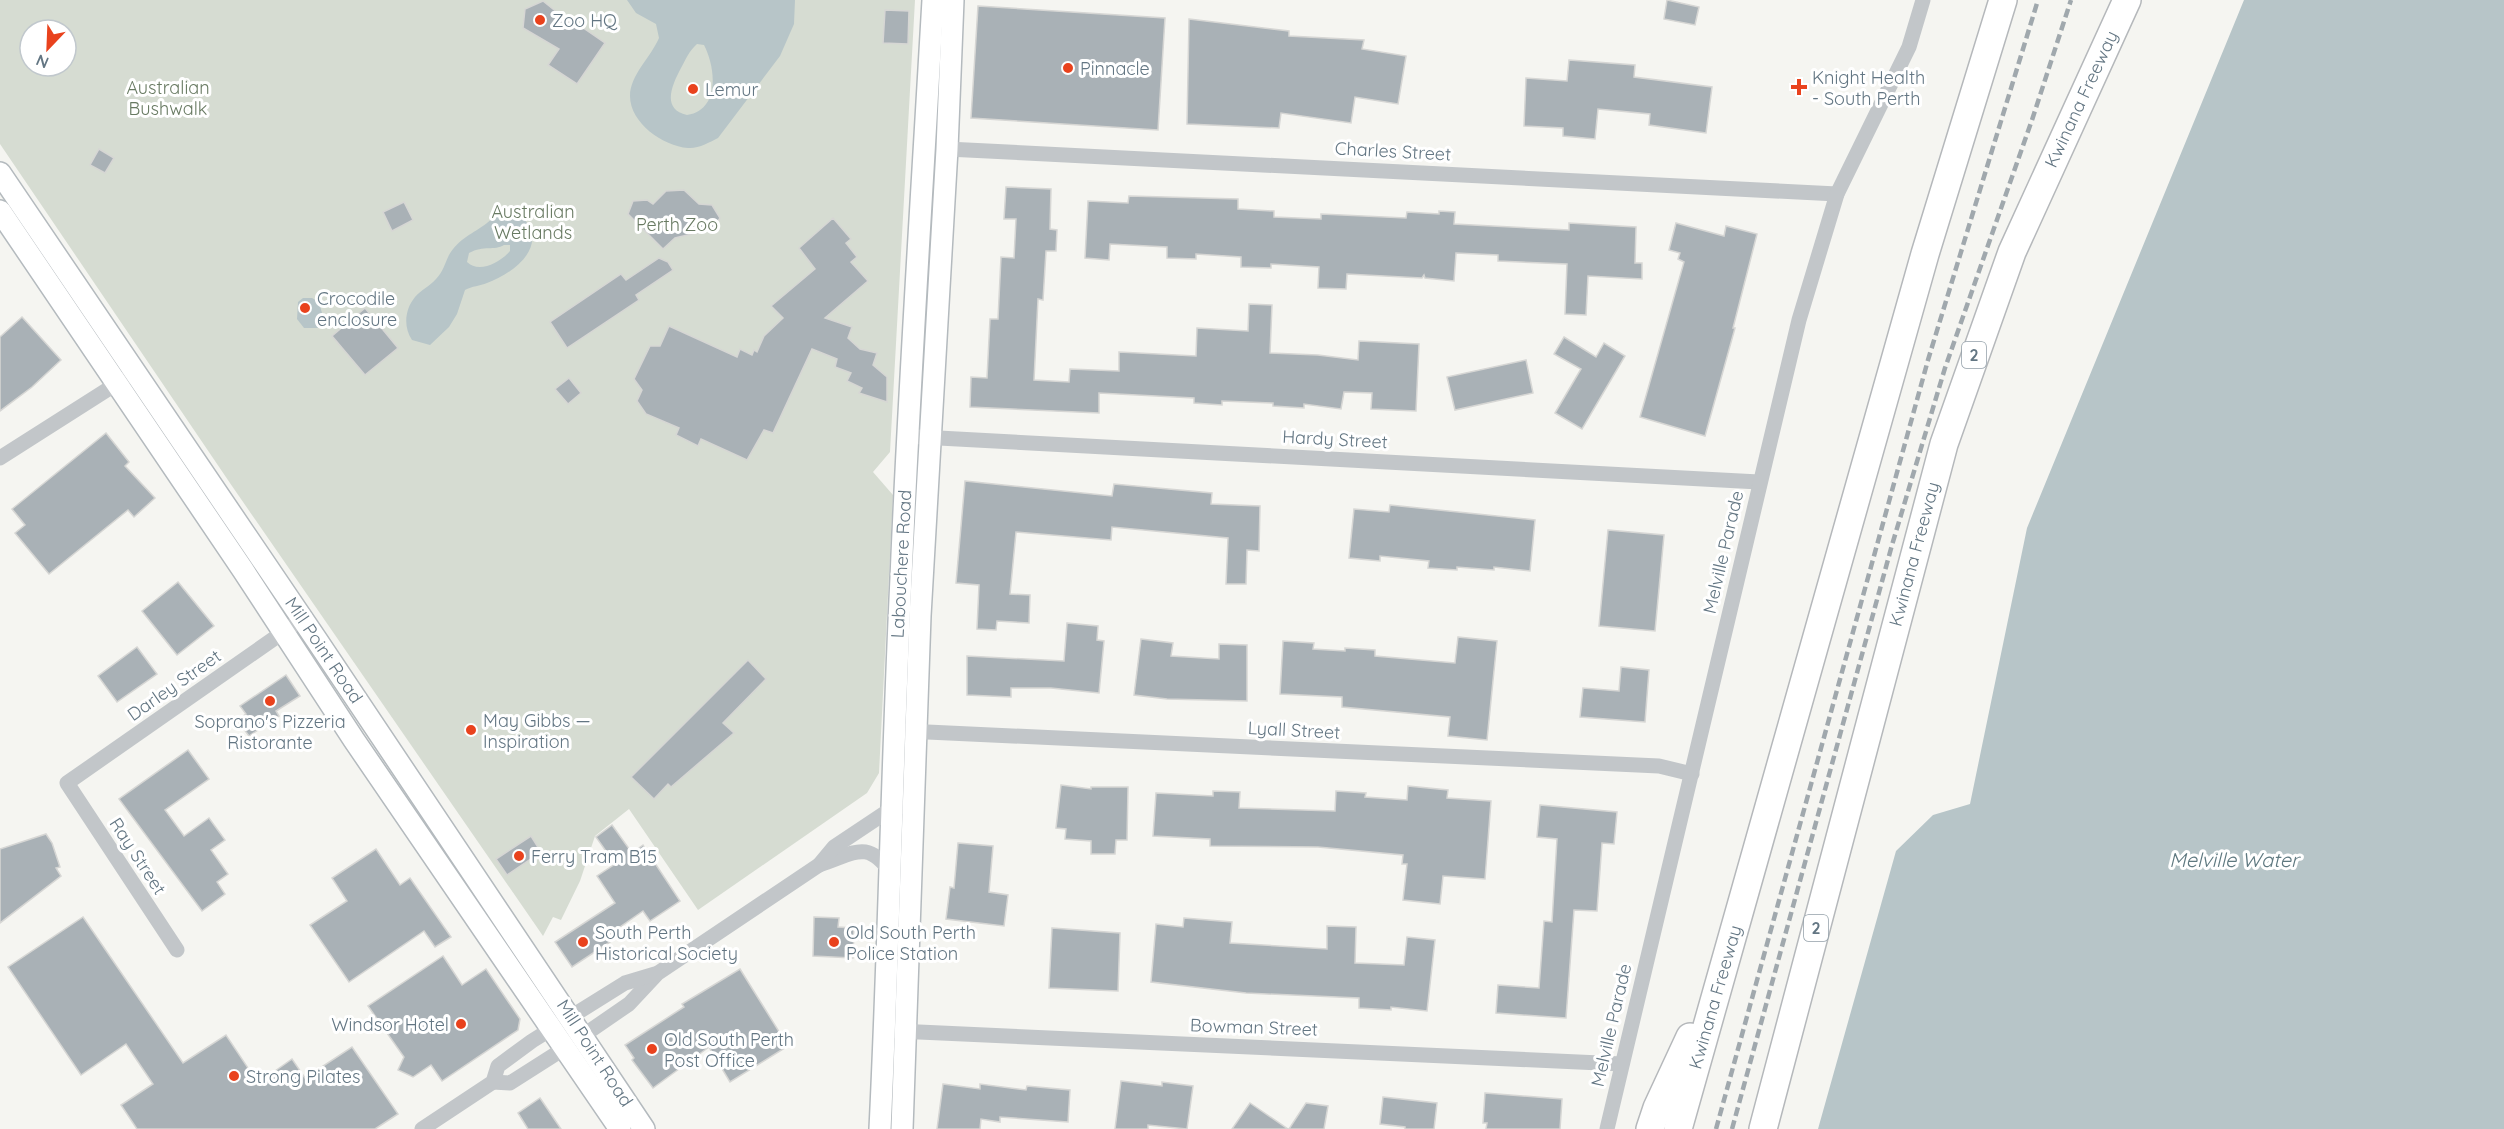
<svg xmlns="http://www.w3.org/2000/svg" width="2504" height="1129" font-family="Quicksand,sans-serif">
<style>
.green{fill:#d6dcd2;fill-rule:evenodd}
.water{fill:#b7c5c8;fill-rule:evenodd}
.building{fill:#a9b1b6;stroke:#d6d6d4;stroke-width:1.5}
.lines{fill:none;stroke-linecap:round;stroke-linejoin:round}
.secondary-casing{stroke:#b4babe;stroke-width:24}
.highway-casing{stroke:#b5b8bb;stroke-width:30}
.street{stroke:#c2c6c9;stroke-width:15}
.secondary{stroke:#fff;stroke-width:21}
.highway{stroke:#fff;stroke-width:27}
.rail{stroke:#a0a8ad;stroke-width:4.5;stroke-dasharray:9 4.5;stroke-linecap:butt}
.poi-dot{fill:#e9421d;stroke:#fff;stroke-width:2}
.labels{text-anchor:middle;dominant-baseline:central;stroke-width:6;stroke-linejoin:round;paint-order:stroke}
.shield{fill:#fff;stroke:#929fa8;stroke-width:1.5}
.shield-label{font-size:16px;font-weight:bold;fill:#637683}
.poi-label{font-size:18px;fill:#637683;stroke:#fff;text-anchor:start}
.park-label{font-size:18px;fill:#687a62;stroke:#fff}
.street-label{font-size:18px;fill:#637683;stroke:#fff}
.water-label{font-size:20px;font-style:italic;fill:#5f7980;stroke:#fff}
</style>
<rect width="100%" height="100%" fill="#f5f5f1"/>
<path class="green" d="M0,0H915L890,452L873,472L893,495L879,773L867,793L698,910L629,809L595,836L580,881L561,920L553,917L543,936L232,486L0,144ZM30,30H66V66H30Z"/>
<g class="water">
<path d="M627,0H795L794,24L780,56L718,138C710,142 698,149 688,148C663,146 630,123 630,96C630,75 651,57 659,38L656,24L636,13ZM697,44L704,45C716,68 720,110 687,115C661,109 672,85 681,68C686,59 689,51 697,44Z"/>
<polygon points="2244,0 2504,0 2504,1129 1818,1129 1896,851 1933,815 1970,804 2027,528"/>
<path d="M504,207C516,211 527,218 531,231C539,255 507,276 487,283C480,286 472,286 465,290L457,314L449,327L430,345L412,340C403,327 405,309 415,297C421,290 430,286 436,279C443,272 445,263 449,255C459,238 473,234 487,223C494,218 496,211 504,207ZM504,245H510V251C501,262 479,274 467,262L469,253C484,245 494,251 504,245Z"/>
<polygon points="303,298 312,298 319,302 322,313 318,328 304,328 297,319 298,302"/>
</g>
<g class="building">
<polygon points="1667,0 1699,7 1695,25 1664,19"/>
<polygon points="543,1 574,26 576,23 605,43 577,84 548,65 559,49 523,28 525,9"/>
<polygon points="978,6 1165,18 1158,130 971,118"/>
<polygon points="885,10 909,11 908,44 883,43"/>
<polygon points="1189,19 1289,31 1289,36 1364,40 1362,49 1406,56 1398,104 1355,97 1351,123 1281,113 1279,128 1187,124"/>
<polygon points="1569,60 1635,65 1634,77 1712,87 1706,133 1649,125 1650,114 1598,109 1595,139 1563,136 1563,128 1524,126 1526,78 1567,81"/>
<polygon points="99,149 114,158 105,173 90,165"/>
<polygon points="1006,187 1051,189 1050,229 1057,230 1056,251 1046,251 1043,300 1038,299 1034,380 1069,382 1070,369 1119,371 1119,352 1196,356 1197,328 1248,331 1249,304 1272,305 1270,353 1318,355 1358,360 1359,341 1419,344 1416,411 1371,409 1372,393 1344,392 1341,409 1304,404 1304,408 1273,406 1273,403 1222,401 1222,405 1194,403 1194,398 1099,393 1099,413 970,407 971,377 987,378 990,319 998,319 1001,257 1014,258 1016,219 1004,219"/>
<polygon points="684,190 699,204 712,205 720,218 713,229 675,238 663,249 628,214 633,201 647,200 653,204 666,191"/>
<polygon points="1129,196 1238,199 1238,209 1274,211 1274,217 1321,219 1321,214 1406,218 1407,212 1439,214 1439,211 1455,212 1454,224 1569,230 1569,223 1636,227 1635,263 1642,263 1642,279 1588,276 1586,315 1565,314 1567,264 1498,261 1498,255 1456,253 1454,281 1425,278 1424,275 1422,278 1347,274 1346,289 1318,288 1319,267 1271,264 1271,268 1241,267 1241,257 1196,254 1196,259 1167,258 1167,247 1110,244 1109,260 1085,258 1088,201 1128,203"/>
<polygon points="404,202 413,220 392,231 383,212"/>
<polygon points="833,218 851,239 846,243 857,257 851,262 868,281 825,318 852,327 848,338 860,349 877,353 873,365 887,377 887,402 859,393 862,388 847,381 851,373 835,367 837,359 812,349 773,433 764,430 747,460 701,439 698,446 676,435 679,428 646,414 637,401 642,390 634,379 650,346 660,346 669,326 737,357 740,349 752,355 754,350 757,352 764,336 783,318 771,306 815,269 799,248"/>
<polygon points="1676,223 1724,236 1726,226 1757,234 1733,328 1735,328 1705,436 1640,417 1684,262 1678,259 1680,253 1669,250"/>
<polygon points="659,258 668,262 673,270 636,295 639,300 567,348 550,322 621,274 626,280"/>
<polygon points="365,308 398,348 365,375 332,336"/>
<polygon points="22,317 61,360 32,387 0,411 0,337"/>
<polygon points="1564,337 1596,357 1604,343 1625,356 1582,429 1555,413 1581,369 1554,354"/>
<polygon points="1526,360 1533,393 1455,410 1447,377"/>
<polygon points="569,378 581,393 568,404 555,389"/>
<polygon points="106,433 129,462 125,466 155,498 134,517 128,510 49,574 15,533 25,525 12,509"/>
<polygon points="965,481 1112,496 1114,484 1212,493 1211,504 1260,506 1259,551 1247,550 1246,584 1226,584 1228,538 1112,527 1111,540 1016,532 1010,594 1030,595 1029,623 997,621 996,630 977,629 979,585 956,583"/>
<polygon points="1390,505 1535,520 1530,571 1494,567 1494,570 1457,567 1457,570 1428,568 1429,561 1380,556 1380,561 1349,558 1354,509 1389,512"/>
<polygon points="1608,530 1664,535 1655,631 1599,626"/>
<polygon points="178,582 214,626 177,655 142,611"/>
<polygon points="1067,623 1098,626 1097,640 1104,641 1099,693 1051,688 1011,688 1011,697 967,695 967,656 1064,661"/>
<polygon points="1458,637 1497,641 1487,740 1448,736 1450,717 1342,707 1342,697 1280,694 1283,641 1314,643 1313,649 1345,651 1345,648 1375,650 1375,656 1455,663"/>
<polygon points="1141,639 1173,643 1171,656 1219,659 1219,644 1247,645 1247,701 1167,699 1134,695"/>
<polygon points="137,647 157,674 117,702 98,676"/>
<polygon points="748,660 766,679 723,723 734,733 671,787 668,784 654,799 631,777"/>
<polygon points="1621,667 1649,670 1645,722 1580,717 1583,688 1619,691"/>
<polygon points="286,675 300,696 276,711 279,716 249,736 237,720 246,714 240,706"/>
<polygon points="188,750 209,779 165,810 184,836 209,818 225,840 211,850 228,874 217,882 225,894 202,911 119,799"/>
<polygon points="1061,785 1091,789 1091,787 1128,787 1127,840 1116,840 1115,854 1091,854 1091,841 1065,839 1066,829 1056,828"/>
<polygon points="1408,786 1448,790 1447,798 1491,801 1485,879 1443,876 1440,904 1403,900 1407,864 1402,864 1403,855 1318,847 1210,846 1210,839 1153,836 1156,793 1213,796 1213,791 1240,792 1239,808 1335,811 1336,791 1366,793 1365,797 1407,800"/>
<polygon points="1540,805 1617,812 1614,844 1602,843 1597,911 1574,910 1566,1018 1496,1013 1498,985 1539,988 1544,921 1552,922 1557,839 1537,837"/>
<polygon points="612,825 632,853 643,845 680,901 650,921 643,911 607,936 610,942 572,967 555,942 615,903 597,876 615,864 596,837"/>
<polygon points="46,834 52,843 60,867 56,868 61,876 0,923 0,849"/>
<polygon points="531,836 541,852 507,875 496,859"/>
<polygon points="958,843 993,846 989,892 1008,895 1004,926 946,919 950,887 954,888"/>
<polygon points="376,849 400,885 410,878 451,937 435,947 424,931 349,982 310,925 347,901 332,878"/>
<polygon points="83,917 183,1063 226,1035 258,1083 292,1059 305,1078 352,1047 398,1114 375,1129 137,1129 121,1105 153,1084 126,1044 81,1075 8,967"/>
<polygon points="814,917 839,918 838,927 854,928 853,958 813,956"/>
<polygon points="1184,918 1232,922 1230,943 1327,949 1327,926 1356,927 1355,963 1404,965 1407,937 1435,940 1427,1011 1391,1007 1391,1010 1359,1008 1359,998 1246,993 1151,982 1156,924 1183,927"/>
<polygon points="1052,928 1120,933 1118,991 1049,988"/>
<polygon points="443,956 462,985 486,969 520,1019 518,1030 442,1081 431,1065 413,1077 398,1070 404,1057 368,1006"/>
<polygon points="740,969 788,1046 730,1082 709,1047 653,1088 632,1060 634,1058 625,1045 684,1007 682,1004"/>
<polygon points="1121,1081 1162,1086 1162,1082 1193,1086 1187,1129 1148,1125 1148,1129 1115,1129"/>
<polygon points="943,1084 980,1089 980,1084 1026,1090 1027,1086 1070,1090 1068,1122 1000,1117 1000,1122 981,1119 980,1129 937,1129"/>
<polygon points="1485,1093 1562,1099 1560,1129 1486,1129 1487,1123 1483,1123"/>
<polygon points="1383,1097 1437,1103 1434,1129 1405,1129 1405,1127 1380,1124"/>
<polygon points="540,1098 561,1129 528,1129 518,1113"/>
<polygon points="1250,1103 1288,1129 1232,1129"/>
<polygon points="1306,1103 1328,1106 1324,1129 1289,1129"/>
</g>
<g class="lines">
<g class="secondary-casing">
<g id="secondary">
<polyline points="0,173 316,639 644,1129"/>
<polyline points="0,211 243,570 354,740 620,1129"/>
<path d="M880,1129C889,946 892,762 901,578C909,386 922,193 933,0"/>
<polyline points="902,1129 920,616 947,149 953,0"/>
</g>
</g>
<g class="highway-casing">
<g id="highway">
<polyline points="1650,1129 1657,1108 1690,1037"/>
<polyline points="1678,1129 1925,254 2003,0"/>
<polyline points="1763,1129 1944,444 2012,252 2127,0"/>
</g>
</g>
<g class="street">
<polyline points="947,149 1837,194"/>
<polyline points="920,437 1759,482"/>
<polyline points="0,458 124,379"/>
<polyline points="906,731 1659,766 1692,774"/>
<path d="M819,865C854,854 867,838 891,873"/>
<polyline points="177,950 67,783 292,626"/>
<polyline points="897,1031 1622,1064"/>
<polyline points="493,1082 510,1083 565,1048 629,1004 658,973 819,865 834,847 891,809 898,808"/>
<polyline points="422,1129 493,1082 498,1066 532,1041 625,983 655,974"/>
<polyline points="1607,1129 1799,320 1837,194 1909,47 1923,0"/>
</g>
<use href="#secondary" class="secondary"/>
<use href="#highway" class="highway"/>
<g class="rail">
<polyline points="1716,1129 1928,360 2038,0"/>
<polyline points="1732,1129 1892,545 1945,368 2032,120 2071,0"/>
</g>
</g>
<g class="poi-dot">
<circle cx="540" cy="20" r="6"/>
<circle cx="1068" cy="68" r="6"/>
<path d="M1796 78h6v6h6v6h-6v6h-6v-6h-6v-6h6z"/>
<circle cx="693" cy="89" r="6"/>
<circle cx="305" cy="308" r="6"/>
<circle cx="270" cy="701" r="6"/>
<circle cx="471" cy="730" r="6"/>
<circle cx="519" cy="856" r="6"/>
<circle cx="583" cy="942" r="6"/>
<circle cx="834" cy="942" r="6"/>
<circle cx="461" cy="1024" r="6"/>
<circle cx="652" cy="1049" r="6"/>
<circle cx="234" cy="1076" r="6"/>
</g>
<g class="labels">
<g class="shield">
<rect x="1962" y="342" width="24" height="26" rx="4.5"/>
<rect x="1804" y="915" width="24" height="26" rx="4.5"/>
</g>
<g class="shield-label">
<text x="1974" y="355">2</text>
<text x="1816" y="928">2</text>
</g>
<g class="poi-label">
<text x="552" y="20">Zoo HQ</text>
<text x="1080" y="68">Pinnacle</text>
<text x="1812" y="77">Knight Health<tspan x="1812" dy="21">- South Perth</tspan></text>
<text x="705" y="89">Lemur</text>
<text x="317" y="298">Crocodile<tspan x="317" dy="21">enclosure</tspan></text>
<text x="483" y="720">May Gibbs —<tspan x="483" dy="21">Inspiration</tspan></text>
<text x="270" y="721" text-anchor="middle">Soprano's Pizzeria<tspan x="270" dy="21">Ristorante</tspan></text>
<text x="531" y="856">Ferry Tram B15</text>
<text x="595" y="932">South Perth<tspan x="595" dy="21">Historical Society</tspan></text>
<text x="846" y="932">Old South Perth<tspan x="846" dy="21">Police Station</tspan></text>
<text x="449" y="1024" text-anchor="end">Windsor Hotel</text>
<text x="664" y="1039">Old South Perth<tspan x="664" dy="21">Post Office</tspan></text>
<text x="246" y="1076">Strong Pilates</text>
</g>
<g class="park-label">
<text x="168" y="87">Australian<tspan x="168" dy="21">Bushwalk</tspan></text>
<text x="533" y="211">Australian<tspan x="533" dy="21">Wetlands</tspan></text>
<text x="677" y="224">Perth Zoo</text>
</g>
<g class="street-label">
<text transform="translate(2081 99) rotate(-65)">Kwinana Freeway</text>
<text transform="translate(1393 151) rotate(3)">Charles Street</text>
<text transform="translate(1335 439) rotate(3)">Hardy Street</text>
<text transform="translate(1723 552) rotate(-77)">Melville Parade</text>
<text transform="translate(1914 554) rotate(-75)">Kwinana Freeway</text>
<text transform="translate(901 564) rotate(-87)">Labouchere Road</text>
<text transform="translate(324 650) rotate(56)">Mill Point Road</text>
<text transform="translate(174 685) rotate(-35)">Darley Street</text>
<text transform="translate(1294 730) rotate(3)">Lyall Street</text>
<text transform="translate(138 856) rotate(57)">Ray Street</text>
<text transform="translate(1715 997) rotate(-74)">Kwinana Freeway</text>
<text transform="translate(1611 1025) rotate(-77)">Melville Parade</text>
<text transform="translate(1254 1027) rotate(2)">Bowman Street</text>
<text transform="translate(595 1053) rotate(57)">Mill Point Road</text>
</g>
<g class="water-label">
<text x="2234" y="859">Melville Water</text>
</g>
</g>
<g transform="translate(48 48) rotate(203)"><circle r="28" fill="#ffffff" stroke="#c1c8cd" stroke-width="1.5"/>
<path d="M0-4.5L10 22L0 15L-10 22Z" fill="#e9421d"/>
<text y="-9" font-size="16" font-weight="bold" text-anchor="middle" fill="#637683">N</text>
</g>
</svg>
